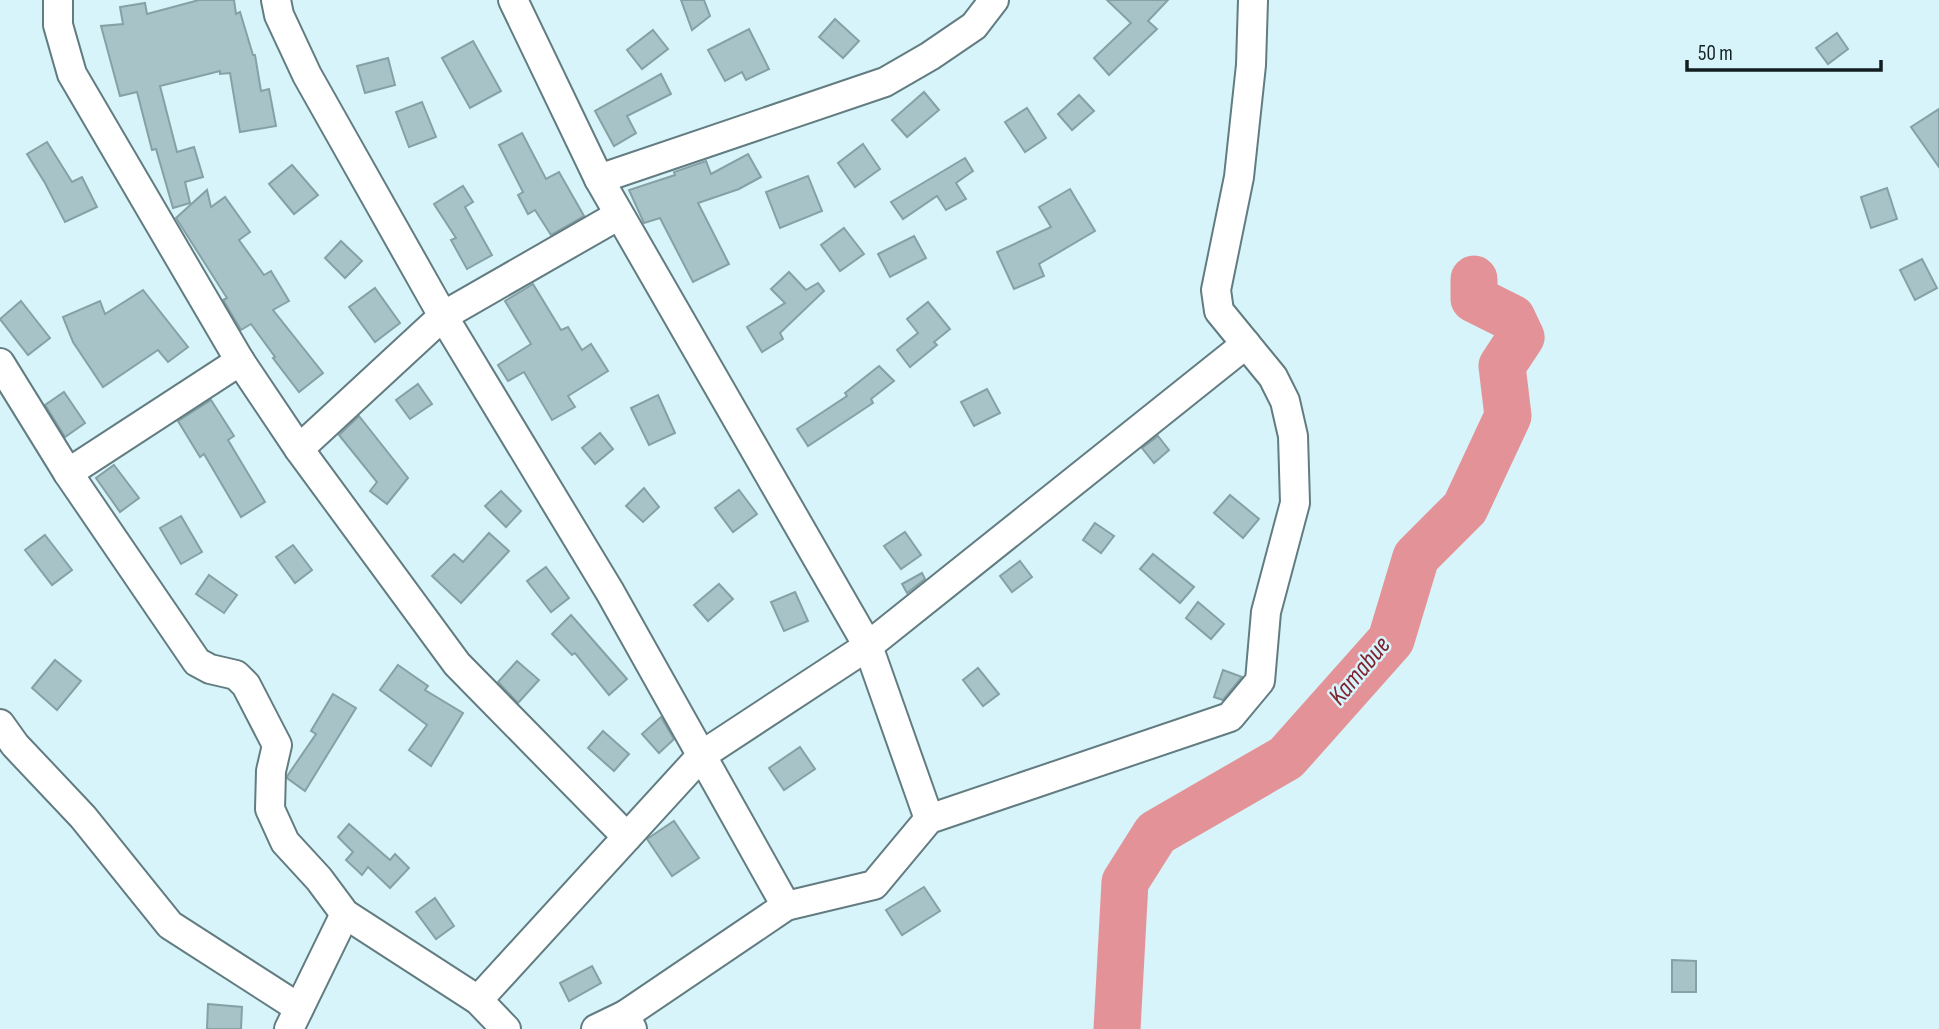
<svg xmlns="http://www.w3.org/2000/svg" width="1939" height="1029" font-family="'Sofia Sans Condensed',sans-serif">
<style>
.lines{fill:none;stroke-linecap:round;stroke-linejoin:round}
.river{stroke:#e39397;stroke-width:47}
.building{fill:#a7c3c8;stroke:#85a1a5;stroke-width:2}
.minor-casing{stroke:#627c81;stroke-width:32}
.minor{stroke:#fff;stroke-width:28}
.labels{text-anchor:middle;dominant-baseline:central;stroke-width:5;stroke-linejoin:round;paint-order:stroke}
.water-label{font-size:26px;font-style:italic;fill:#7f212f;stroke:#d6f4f9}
</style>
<rect width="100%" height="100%" fill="#d6f4f9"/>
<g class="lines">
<polyline class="river" points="1117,1029 1125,882 1156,833 1286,758 1391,640 1416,557 1465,508 1508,416 1502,366 1521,337 1512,318 1474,299 1474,279"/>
</g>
<g class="building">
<polygon points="199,0 234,0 236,14 240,12 253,55 255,55 261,91 269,89 276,126 240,132 230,73 220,74 220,71 160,86 177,152 194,147 203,177 185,182 190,203 173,208 156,149 152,150 137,92 120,96 101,26 123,24 120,7 145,3 147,14"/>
<polygon points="681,0 704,0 710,16 692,30"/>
<polygon points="1107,0 1168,0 1148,21 1157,29 1109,75 1094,58 1131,23"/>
<polygon points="835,19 859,41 843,58 819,37"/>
<polygon points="749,29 769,69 746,80 742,72 725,81 708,50"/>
<polygon points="653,30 668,49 642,69 627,50"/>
<polygon points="1837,33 1848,49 1828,64 1816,48"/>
<polygon points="473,41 501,91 470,108 442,58"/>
<polygon points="388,58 395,85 365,93 357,66"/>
<polygon points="661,74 671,94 627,116 636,133 614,146 595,111"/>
<polygon points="924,92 939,110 907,137 892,120"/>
<polygon points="1079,95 1094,111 1072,130 1058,114"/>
<polygon points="422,102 436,137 409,147 396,112"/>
<polygon points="1027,108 1046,138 1025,152 1005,122"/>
<polygon points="1939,109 1939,167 1911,127"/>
<polygon points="522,133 546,179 559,172 584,216 551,235 535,210 528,214 518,195 523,192 499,145"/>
<polygon points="47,142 72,182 82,177 97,207 65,222 45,183 27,154"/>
<polygon points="863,144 880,169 855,187 838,163"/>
<polygon points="748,154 761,177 739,189 698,203 729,264 693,282 660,218 644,223 629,190 675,175 674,172 706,161 711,174"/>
<polygon points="965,158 973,171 956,183 966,199 946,210 937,196 903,219 891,202"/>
<polygon points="292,165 318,195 294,214 269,184"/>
<polygon points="808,176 822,211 780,228 766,192"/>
<polygon points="463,186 473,202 465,207 492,255 467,269 451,240 456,238 434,204"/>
<polygon points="1887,188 1897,219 1871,228 1861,197"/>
<polygon points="1070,189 1095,231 1039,264 1044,276 1014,289 997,252 1051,227 1039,207"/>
<polygon points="207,190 211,207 225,197 250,232 239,240 264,275 271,271 289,301 273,310 323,373 299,392 273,358 275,357 251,324 241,330 223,300 227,298 176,218"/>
<polygon points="844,228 864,254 840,271 821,245"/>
<polygon points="914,236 926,258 890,277 878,254"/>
<polygon points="341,241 362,261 345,278 325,258"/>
<polygon points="1922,259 1937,288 1915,300 1900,270"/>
<polygon points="789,272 806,290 818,283 824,291 780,333 783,339 762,352 747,327 785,303 771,289"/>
<polygon points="533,284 561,330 568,327 582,350 591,344 608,371 568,396 575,407 552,420 524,372 508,381 498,365 531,344 505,301"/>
<polygon points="375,288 400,323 375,342 349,307"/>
<polygon points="143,290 188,347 168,362 158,350 103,387 73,342 63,317 100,301 105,314"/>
<polygon points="21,301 50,338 28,355 0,319"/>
<polygon points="928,302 950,329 934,342 937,345 910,367 897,350 918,333 907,319"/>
<polygon points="879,366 894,381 871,399 873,403 808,446 797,429 847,396 845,393"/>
<polygon points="418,384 432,404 410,419 396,400"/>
<polygon points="987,389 1000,413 974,426 961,402"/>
<polygon points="64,392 85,423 65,437 45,405"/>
<polygon points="658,395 675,433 649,445 631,408"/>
<polygon points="211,400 234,436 228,440 265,502 241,517 204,454 200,457 178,421"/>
<polygon points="359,416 408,478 387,504 370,491 377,482 339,435"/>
<polygon points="600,433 613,449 595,464 582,448"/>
<polygon points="1158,436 1169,450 1154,463 1142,448"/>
<polygon points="114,465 139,498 120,512 96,478"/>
<polygon points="644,488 659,507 643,522 626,506"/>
<polygon points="739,490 757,514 733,532 715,508"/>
<polygon points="501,491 521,511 506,527 485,506"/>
<polygon points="1230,495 1259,519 1243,538 1214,513"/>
<polygon points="181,516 202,552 181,564 160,528"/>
<polygon points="1095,523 1114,536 1101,553 1083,540"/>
<polygon points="905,532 921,555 901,569 884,546"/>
<polygon points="489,533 509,551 461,603 432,576 454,554 463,562"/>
<polygon points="45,535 72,570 52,585 25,550"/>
<polygon points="293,545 312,570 295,583 276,557"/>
<polygon points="1153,554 1194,587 1180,603 1140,569"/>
<polygon points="1020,561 1032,577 1012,592 1000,576"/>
<polygon points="546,567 569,598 551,612 527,581"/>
<polygon points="922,573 925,579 907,593 902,584"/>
<polygon points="209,575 237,595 224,613 196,594"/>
<polygon points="719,584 733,599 708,621 694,605"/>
<polygon points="795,592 808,621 784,631 771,602"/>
<polygon points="1198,602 1224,624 1211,639 1186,618"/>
<polygon points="571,615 627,679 609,695 575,653 572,655 552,634"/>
<polygon points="55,660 81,681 57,710 32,688"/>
<polygon points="517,661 539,680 518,703 498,682"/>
<polygon points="398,665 428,686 425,690 463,713 431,766 409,750 427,725 380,690"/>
<polygon points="978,668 999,694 983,706 963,680"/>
<polygon points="1223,670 1242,677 1223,700 1214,697"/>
<polygon points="333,694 356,708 305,791 287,778 288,775 316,734 311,731"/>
<polygon points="661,717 674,739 659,753 642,734"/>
<polygon points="603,731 629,754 614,771 588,748"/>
<polygon points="800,747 815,769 784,790 769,768"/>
<polygon points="674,821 699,858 672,876 647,839"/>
<polygon points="349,824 390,860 395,854 409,868 390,888 368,867 362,875 346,860 353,852 338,837"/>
<polygon points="924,887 940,911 902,935 886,910"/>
<polygon points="435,898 454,926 436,939 416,912"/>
<polygon points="1672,960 1696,961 1696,992 1672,992"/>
<polygon points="592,966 601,983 569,1001 560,983"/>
<polygon points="208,1004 242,1007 241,1029 207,1029"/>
</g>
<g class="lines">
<g class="minor-casing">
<g id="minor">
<polyline points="58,0 58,25 72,74 240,361 299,449 457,664 627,837"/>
<polyline points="276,0 279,15 307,75 443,316 610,592 786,906"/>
<polyline points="513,0 599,179 868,646 929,819"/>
<polyline points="599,179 885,82 930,56 974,26 994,0"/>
<polyline points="0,363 68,473 197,662 210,669 236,675 246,685 277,745 271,771 270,809 285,842 319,879 345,914 478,1000 506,1029"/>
<polyline points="299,449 443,316 619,215"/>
<polyline points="68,473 240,361"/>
<polyline points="0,724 15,745 83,817 170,925 299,1008"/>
<polyline points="478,1000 702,755 868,646 1246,344"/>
<polyline points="625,1015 786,906 874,885 929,819 1230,717 1260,681 1266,612 1295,503 1293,436 1285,401 1273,377 1219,311 1216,290 1239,177 1251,65 1253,0"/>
<polyline points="289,1029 345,914"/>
<polyline points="596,1029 625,1015 632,1029"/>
</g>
</g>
<use href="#minor" class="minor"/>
</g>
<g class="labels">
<g class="water-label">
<text transform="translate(1360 671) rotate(-50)">Kamabue</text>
</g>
</g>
<path d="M1687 60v10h194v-10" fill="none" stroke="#121d1f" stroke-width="3.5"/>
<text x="1698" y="60" font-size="21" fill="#121d1f" stroke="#d6f4f9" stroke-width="5" paint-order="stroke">50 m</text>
</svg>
